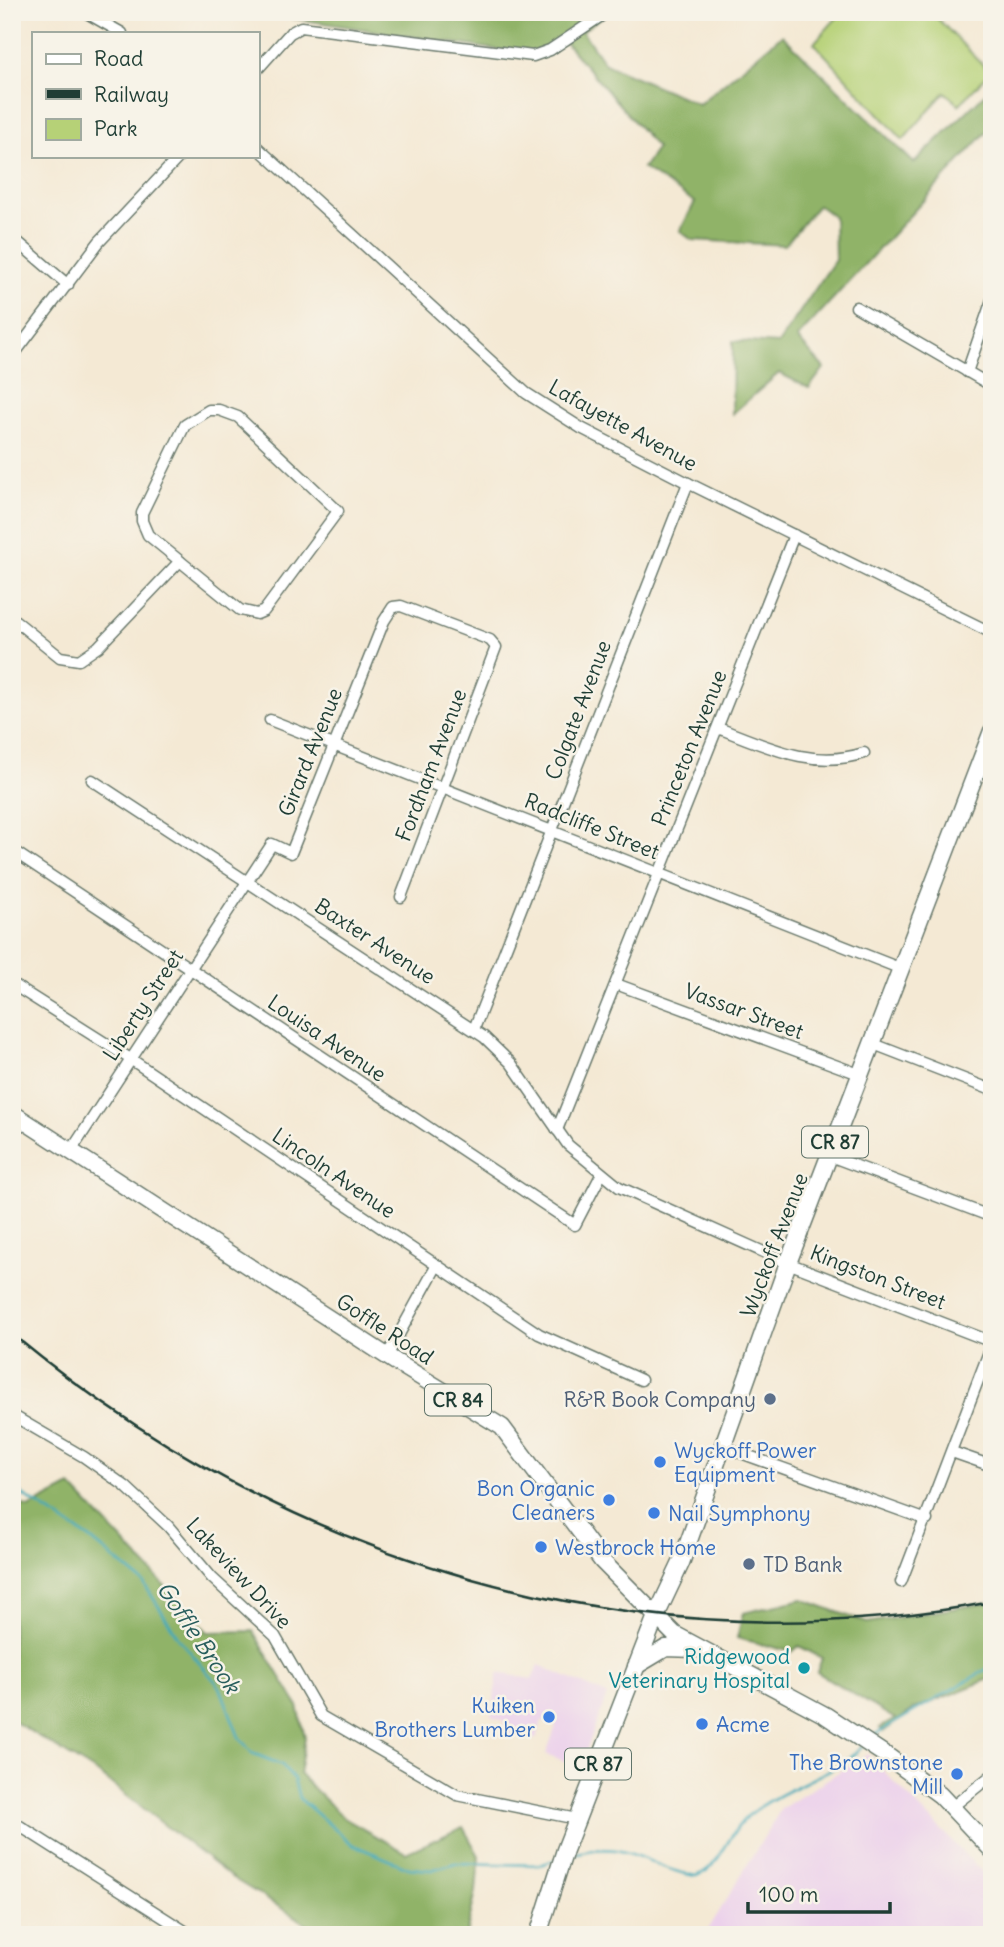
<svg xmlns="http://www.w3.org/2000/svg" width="1004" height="1947" font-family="Delius,sans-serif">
	<rect width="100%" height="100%" fill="#f7f3e8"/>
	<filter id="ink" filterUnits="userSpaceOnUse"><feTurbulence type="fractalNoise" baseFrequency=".0143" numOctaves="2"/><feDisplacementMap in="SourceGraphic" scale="14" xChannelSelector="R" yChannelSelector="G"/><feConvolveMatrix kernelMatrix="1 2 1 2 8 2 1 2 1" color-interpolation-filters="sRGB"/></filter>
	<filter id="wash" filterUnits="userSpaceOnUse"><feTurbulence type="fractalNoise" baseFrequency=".00686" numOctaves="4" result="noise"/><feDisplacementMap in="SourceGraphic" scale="28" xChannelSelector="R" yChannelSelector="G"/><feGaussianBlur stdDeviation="1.57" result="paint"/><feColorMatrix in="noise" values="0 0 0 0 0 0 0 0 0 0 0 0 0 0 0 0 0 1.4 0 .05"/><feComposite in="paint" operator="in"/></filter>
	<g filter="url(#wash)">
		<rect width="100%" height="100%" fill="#f4e9d4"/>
		<!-- built -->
		<g fill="#ecd1eb">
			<path d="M 539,1665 L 607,1695 L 580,1767 L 546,1754 L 556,1726 L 542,1720 L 536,1739 L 503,1735 L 504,1721 L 491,1716 L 498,1673 L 532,1679 Z"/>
			<path d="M 867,1754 L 992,1882 L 992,1935 L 705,1935 L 781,1809 Z"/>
		</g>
		<!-- green -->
		<path fill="#b6d177" stroke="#6a8756" stroke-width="2" d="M 842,12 L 931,12 L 990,72 L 959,105 L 945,92 L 903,140 L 814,43 Z"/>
		<!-- forest -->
		<g fill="#90b368" stroke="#58784e" stroke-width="2">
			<path d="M 252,12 L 609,12 L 582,31 L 605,64 L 699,104 L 782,35 L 914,163 L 992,87 L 992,126 L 797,338 L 824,368 L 809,388 L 779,373 L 732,414 L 733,341 L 778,344 L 835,260 L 834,217 L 818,205 L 785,245 L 692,240 L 680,231 L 695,202 L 643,168 L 657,148 L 565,42 L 525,54 Z"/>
			<path d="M 71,1486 L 208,1632 L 253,1631 L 298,1706 L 305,1738 L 299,1774 L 344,1818 L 406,1853 L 463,1827 L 479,1856 L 476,1891 L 466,1935 L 325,1935 L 231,1877 L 99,1774 L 12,1720 L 12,1501 L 29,1508 Z"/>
			<path d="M 802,1599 L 867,1623 L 992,1602 L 992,1678 L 914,1709 L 884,1731 L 880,1728 L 895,1719 L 817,1672 L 822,1658 L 799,1646 L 792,1652 L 737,1638 L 743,1613 Z"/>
		</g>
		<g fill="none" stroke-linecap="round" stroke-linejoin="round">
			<!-- stream -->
			<g stroke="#3ba9ba" stroke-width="2.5">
				<path d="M 12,1488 L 89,1538 L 143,1582 L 180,1640 L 220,1687 L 239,1737 L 252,1753 L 282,1765 L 294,1779 L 299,1798 L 353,1845 L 409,1868 L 431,1870 L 455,1863 L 540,1865 L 555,1860"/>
				<path d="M 871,1737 L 992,1666"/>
				<path d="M 571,1855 C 630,1836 645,1869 697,1876 C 723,1865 727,1833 749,1815 C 782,1788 834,1775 862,1747"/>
			</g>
		</g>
	</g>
	<g filter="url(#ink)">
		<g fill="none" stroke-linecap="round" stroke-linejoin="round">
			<!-- street casing -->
			<g stroke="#6a796c" stroke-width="13">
				<g id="street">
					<path d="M 85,12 L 122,33"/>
					<path d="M 257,70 L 290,33 L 301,27 L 533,56 L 550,50 L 607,12"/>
					<path d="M 257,147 L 526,393 L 581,428 L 688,483 L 992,633"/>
					<path d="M 12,237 L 68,285"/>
					<path d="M 856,307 L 992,386"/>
					<path d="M 12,357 L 99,242 L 180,156"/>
					<path d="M 967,372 L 992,300"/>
					<path d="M 209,410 L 219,410 L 238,417 L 338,511 L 264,611 L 257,614 L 240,610 L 148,535 L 142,521 L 142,513 L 185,425 Z"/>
					<path d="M 12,618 L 60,657 L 79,660 L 98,647 L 180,561"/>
					<path d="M 270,720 L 899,968"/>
					<path d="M 718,728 C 766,746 812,770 864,753"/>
					<path d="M 92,780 L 484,1037 L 511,1063 L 568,1145 L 619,1187 L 788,1263 L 992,1342"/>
					<path d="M 12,850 L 575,1225 L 601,1175"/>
					<path d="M 12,984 L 132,1060 L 539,1334 L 641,1380"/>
					<path d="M 616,984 L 859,1074"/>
					<path d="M 474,1029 L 688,483"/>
					<path d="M 871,1043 L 992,1090"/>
					<path d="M 557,1130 L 794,535"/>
					<path d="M 71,1151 L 272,844 L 291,853 L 384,621 L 393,607 L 401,606 L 490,640 L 496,647 L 401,897"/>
					<path d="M 830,1156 L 992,1217"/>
					<path d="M 387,1356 L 437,1265"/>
					<path d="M 12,1415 L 84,1457 L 125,1486 L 168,1526 L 212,1578 L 275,1636 L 321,1716 L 457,1795 L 577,1819"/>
					<path d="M 724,1447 L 927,1520"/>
					<path d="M 952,1452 L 992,1466"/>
					<path d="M 901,1582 L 992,1344"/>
					<path d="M 952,1807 L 992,1775"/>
					<path d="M 12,1821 L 191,1935"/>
				</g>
			</g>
			<!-- primary casing -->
			<g stroke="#6a796c" stroke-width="19">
				<g id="primary">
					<path d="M 12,1113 L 396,1362 L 502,1427 L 602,1561 L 674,1634 L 825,1715 L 890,1758 L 940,1795 L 992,1850"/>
					<path d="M 636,1666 L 666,1648 L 695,1649"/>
					<path d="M 538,1935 L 565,1850 L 656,1616 L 681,1563 L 788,1263 L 992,731"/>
				</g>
			</g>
			<!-- street -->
			<use href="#street" stroke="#fff" stroke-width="10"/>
			<!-- primary -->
			<use href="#primary" stroke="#fff" stroke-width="16"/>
			<!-- rail -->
			<path stroke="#1f3d34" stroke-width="2.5" d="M 12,1334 C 291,1564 634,1668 992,1602"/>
		</g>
	</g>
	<!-- markers -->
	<g fill="#5c6f8a" stroke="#f7f3e8" stroke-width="2.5">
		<circle cx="770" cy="1399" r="7"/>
		<circle cx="749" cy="1564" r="7"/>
	</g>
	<g fill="#3f7fe0" stroke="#f7f3e8" stroke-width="2.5">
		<circle cx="660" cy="1462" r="7"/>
		<circle cx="609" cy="1500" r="7"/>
		<circle cx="654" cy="1513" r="7"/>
		<circle cx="541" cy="1547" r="7"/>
		<circle cx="549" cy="1717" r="7"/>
		<circle cx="702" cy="1724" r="7"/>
		<circle cx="957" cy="1774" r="7"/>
	</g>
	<circle fill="#0f9aa8" stroke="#f7f3e8" stroke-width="2.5" cx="804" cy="1668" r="7"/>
	<g text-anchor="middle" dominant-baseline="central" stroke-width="5" stroke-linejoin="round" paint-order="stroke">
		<!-- shield labels -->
		<g fill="#f7f3e8" stroke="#60746a" stroke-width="2">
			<rect x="802" y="1126.5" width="66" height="31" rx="5"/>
			<rect x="425" y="1384.5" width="66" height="31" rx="5"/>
			<rect x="565" y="1748.5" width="66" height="31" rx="5"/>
		</g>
		<g font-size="19" font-weight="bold" fill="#1f3d34">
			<text x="835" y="1142">CR 87</text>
			<text x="458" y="1400">CR 84</text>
			<text x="598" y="1764">CR 87</text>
		</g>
		<!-- street labels -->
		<g font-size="21" fill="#1f3d34" stroke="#f7f3e8">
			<text transform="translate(623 425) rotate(29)">Lafayette Avenue</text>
			<text transform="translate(578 710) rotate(-69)">Colgate Avenue</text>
			<text transform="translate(689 748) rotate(-68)">Princeton Avenue</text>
			<text transform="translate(310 752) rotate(-68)">Girard Avenue</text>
			<text transform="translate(431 765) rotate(-69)">Fordham Avenue</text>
			<text transform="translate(592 826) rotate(22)">Radcliffe Street</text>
			<text transform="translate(375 941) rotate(33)">Baxter Avenue</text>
			<text transform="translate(143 1005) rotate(-57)">Liberty Street</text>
			<text transform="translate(744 1011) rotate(20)">Vassar Street</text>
			<text transform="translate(327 1038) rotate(34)">Louisa Avenue</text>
			<text transform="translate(334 1173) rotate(34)">Lincoln Avenue</text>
			<text transform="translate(774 1245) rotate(-69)">Wyckoff Avenue</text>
			<text transform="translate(878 1277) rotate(21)">Kingston Street</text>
			<text transform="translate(385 1329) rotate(33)">Goffle Road</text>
			<text transform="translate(239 1573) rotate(47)">Lakeview Drive</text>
		</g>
		<!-- service labels -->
		<g font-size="21" fill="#4e5e75" stroke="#f7f3e8" text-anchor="end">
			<text x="756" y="1399">R&amp;R Book Company</text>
			<text x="763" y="1564" text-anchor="start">TD Bank</text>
		</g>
		<!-- shop labels -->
		<g font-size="21" fill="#366cbe" stroke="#f7f3e8" text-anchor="start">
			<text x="674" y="1450">Wyckoff Power<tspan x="674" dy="24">Equipment</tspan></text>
			<text x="595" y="1488" text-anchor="end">Bon Organic<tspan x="595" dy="24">Cleaners</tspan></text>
			<text x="668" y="1513">Nail Symphony</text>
			<text x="555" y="1547">Westbrock Home</text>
			<text x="535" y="1705" text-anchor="end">Kuiken<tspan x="535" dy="24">Brothers Lumber</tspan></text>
			<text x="716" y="1724">Acme</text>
			<text x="943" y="1762" text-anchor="end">The Brownstone<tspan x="943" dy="24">Mill</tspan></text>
		</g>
		<!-- culture labels -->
		<g font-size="21" fill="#0d838f" stroke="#f7f3e8" text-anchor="end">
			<text x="790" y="1656">Ridgewood<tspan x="790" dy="24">Veterinary Hospital</tspan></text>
		</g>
		<!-- water labels -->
		<g font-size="23" font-style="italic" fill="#275d5c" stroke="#f7f3e8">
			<text transform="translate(199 1637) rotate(56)">Goffle Brook</text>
		</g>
	</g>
	<!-- margin -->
	<rect width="1004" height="1947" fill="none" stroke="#f7f3e8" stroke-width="42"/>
	<!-- legend -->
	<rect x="32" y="32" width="228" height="126" fill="#f7f3e8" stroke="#a1aaa0" stroke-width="2"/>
	<rect x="46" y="54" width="35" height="10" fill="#ffffff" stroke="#a1aaa0" stroke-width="2"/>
	<text x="94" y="66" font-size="21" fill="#1f3d34">Road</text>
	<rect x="46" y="89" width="35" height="10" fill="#1f3d34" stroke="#a1aaa0" stroke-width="2"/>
	<text x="94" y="102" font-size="21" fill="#1f3d34">Railway</text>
	<rect x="46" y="119" width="35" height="21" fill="#b6d177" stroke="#a1aaa0" stroke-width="2"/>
	<text x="94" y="136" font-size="21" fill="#1f3d34">Park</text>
	<!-- scale -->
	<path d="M748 1902v10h142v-10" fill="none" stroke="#1f3d34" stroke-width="3.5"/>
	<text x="759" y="1902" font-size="21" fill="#1f3d34" stroke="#f7f3e8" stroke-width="5" paint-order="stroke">100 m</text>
</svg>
